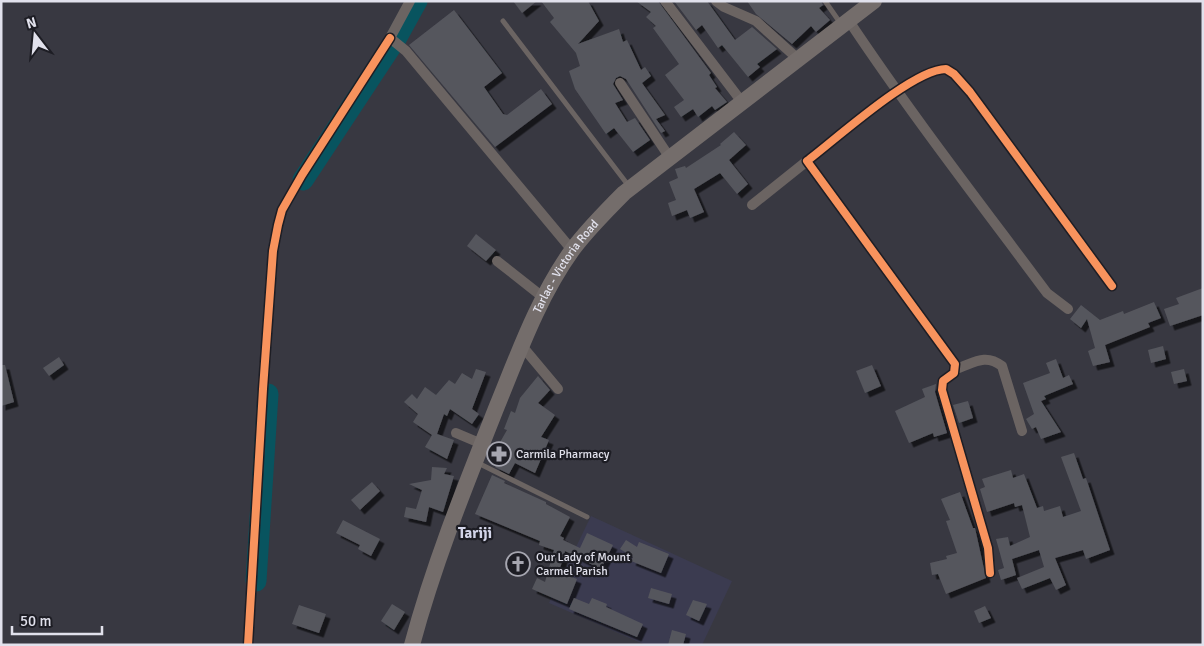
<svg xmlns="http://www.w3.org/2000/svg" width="1204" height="646" font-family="Signika,sans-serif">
	<defs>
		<filter id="shadow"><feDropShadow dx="4.5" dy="4.5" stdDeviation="0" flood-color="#0009"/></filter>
	</defs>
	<rect width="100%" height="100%" fill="#383841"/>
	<!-- built -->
	<path fill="#3b3b50" d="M 591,516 L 732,581 L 702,645 L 646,645 L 549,603 Z"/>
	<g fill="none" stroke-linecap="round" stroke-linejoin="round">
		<!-- river -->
		<g stroke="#08545f" stroke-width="21">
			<path d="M 303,180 L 396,39 L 417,1"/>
			<path d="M 256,581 L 268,394"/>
		</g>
	</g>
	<!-- building -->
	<g fill="#55565d" filter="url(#shadow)">
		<path d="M 513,1 L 537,1 L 522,13 Z"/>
		<path d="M 541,1 L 588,1 L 599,21 L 578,44 L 619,29 L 623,42 L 627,40 L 641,70 L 645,67 L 651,76 L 642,83 L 665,115 L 656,119 L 665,131 L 661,133 L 626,79 L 620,76 L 616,78 L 613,84 L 623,100 L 615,103 L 627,122 L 635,118 L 650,140 L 633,152 L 614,128 L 606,134 L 575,89 L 569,71 L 580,66 L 576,53 L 550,22 L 554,18 Z"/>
		<path d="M 636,1 L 658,1 L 711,73 L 709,75 L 717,87 L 715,88 L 727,102 L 715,110 L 712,106 L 698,117 L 693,109 L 681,117 L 674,107 L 684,100 L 665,75 L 679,64 L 653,28 L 656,26 L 646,17 L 651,12 Z"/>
		<path d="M 674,1 L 707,1 L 735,40 L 752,27 L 777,49 L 757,64 L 760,67 L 748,77 L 722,45 L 718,48 L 702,25 L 696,30 Z"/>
		<path d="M 747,1 L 821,1 L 823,5 L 819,8 L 830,20 L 816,32 L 811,26 L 792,44 L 756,14 Z"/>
		<path d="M 454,10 L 502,73 L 484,87 L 503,114 L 507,115 L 541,89 L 552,104 L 495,147 L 409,45 Z"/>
		<path d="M 734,132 L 746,145 L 729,160 L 748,184 L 737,194 L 720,173 L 694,189 L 704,212 L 690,218 L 687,210 L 672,216 L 668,203 L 676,200 L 669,182 L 678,178 L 675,169 L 685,166 L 686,168 L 721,145 L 720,144 Z"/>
		<path d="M 476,234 L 496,250 L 486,261 L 467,246 Z"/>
		<path d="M 1203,288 L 1203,315 L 1170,326 L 1164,309 L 1179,304 L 1176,298 Z"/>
		<path d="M 1154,302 L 1161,318 L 1148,323 L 1150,327 L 1105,345 L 1110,362 L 1093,366 L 1088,351 L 1095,348 L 1087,319 L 1081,328 L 1070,319 L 1081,305 L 1100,320 L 1123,311 L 1124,314 Z"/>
		<path d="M 1163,346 L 1166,359 L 1151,363 L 1148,350 Z"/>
		<path d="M 59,357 L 64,365 L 49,376 L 43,368 Z"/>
		<path d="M 1056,359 L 1063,378 L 1069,375 L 1073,384 L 1044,396 L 1046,399 L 1041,401 L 1061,432 L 1041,439 L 1036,427 L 1032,429 L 1026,419 L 1034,414 L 1023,383 L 1050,373 L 1046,363 Z"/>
		<path d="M 1,365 L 5,365 L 14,402 L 1,406 Z"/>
		<path d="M 872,365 L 881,386 L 865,393 L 856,371 Z"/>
		<path d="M 476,369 L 486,372 L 472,409 L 479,414 L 472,424 L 450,409 L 447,416 L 444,414 L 437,434 L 454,440 L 447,459 L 425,447 L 432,435 L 413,422 L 418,414 L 404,402 L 412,394 L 417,399 L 425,387 L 436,395 L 449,380 L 455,384 L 462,373 L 472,379 Z"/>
		<path d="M 1184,369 L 1187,381 L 1174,384 L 1171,372 Z"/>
		<path d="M 538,376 L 550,390 L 538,403 L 555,415 L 541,437 L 549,440 L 535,473 L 515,463 L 509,474 L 495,467 L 497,462 L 491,458 L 507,430 L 504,429 L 511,411 L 515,413 L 520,398 Z"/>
		<path d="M 936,384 L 935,392 L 947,433 L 934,437 L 933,433 L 909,443 L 895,411 L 925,397 L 922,389 Z"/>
		<path d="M 968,401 L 973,418 L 959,423 L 953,405 Z"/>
		<path d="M 1074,453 L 1083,479 L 1086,478 L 1110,550 L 1086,559 L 1083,550 L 1055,558 L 1066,585 L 1056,590 L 1050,578 L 1022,589 L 1017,578 L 1044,567 L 1039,550 L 1012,559 L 1016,575 L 1001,580 L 998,570 L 1004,568 L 996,539 L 1008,537 L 1010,546 L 1030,537 L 1022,505 L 1015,507 L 1014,503 L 987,512 L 980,489 L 985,487 L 982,479 L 1011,470 L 1013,478 L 1024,474 L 1037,508 L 1043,506 L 1044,511 L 1060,506 L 1063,517 L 1081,511 L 1061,457 Z"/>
		<path d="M 432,467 L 447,468 L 444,474 L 454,476 L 443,512 L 429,507 L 426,522 L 404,517 L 406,507 L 416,509 L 422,490 L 409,484 L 431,480 Z"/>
		<path d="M 492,475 L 505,481 L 504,483 L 546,502 L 546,504 L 570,517 L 560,536 L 564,538 L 563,540 L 580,548 L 587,533 L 613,545 L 601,569 L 565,551 L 559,572 L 577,579 L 567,604 L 532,589 L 537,578 L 545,582 L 554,550 L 539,545 L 540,541 L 475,514 Z"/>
		<path d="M 372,482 L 380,491 L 360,510 L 351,500 Z"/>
		<path d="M 960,492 L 973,528 L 975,528 L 986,578 L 946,594 L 938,574 L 932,575 L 930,563 L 947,559 L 946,556 L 957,553 L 946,521 L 950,520 L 941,499 Z"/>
		<path d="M 343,520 L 380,539 L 371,556 L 358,549 L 360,545 L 336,533 Z"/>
		<path d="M 626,540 L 637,547 L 639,542 L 669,554 L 661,573 L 631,561 L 633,557 L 620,549 Z"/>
		<path d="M 651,588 L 672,594 L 669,604 L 648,598 Z"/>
		<path d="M 574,598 L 589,604 L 592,598 L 607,604 L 606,607 L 643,624 L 637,637 L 569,609 Z"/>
		<path d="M 693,600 L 707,604 L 699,621 L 686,615 Z"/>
		<path d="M 392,604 L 405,612 L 394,630 L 381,621 Z"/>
		<path d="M 299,605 L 326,614 L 319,633 L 292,624 Z"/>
		<path d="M 985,606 L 991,618 L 979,623 L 974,611 Z"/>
		<path d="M 672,630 L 686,634 L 683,645 L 668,645 Z"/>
	</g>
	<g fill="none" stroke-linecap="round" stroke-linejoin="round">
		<!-- service -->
		<g stroke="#6b6462" stroke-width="5">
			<path d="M 825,1 L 841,24"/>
			<path d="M 503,21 L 628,185"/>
			<path d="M 478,463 L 587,517"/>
		</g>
		<!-- minor -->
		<g stroke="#6b6462" stroke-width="10">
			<path d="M 410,1 L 390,38 L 406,51 L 572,250"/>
			<path d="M 665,1 L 742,102"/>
			<path d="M 716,1 L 724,7 L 756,21 L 798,59"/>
			<path d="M 849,21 C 911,114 980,203 1047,293 L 1068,309"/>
			<path d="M 620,83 L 670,158"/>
			<path d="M 752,205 L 807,161"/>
			<path d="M 497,261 L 544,298"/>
			<path d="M 522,346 L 558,389"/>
			<path d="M 956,369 C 974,363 985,353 1002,366 L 1022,431"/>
			<path d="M 456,433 L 482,444"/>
			<path d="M 990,573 L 988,548 L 942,390 L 943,381 L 954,373 L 955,364 L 807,161 C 835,140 913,69 946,69 L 954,74 L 970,92 L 1112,286"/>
			<path d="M 248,645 L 263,389 L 273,251 L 278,225 L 282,210 L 302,175 L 390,38"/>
		</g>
		<!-- primary -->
		<path stroke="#746d6b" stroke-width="16" id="s1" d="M 412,645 C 434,563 466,484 497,406 C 519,352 539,296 573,249 C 588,229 606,211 624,193 L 874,1"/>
		<!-- cycleway casing -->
		<g stroke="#1d1d24" stroke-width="11">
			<g id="cycleway">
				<path d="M 990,573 L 988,548 L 942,390 L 943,381 L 954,373 L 955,364 L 807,161 C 835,140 913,69 946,69 L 954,74 L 970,92 L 1112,286"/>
				<path d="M 248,645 L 263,389 L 273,251 L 278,225 L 282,210 L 302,175 L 390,38"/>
			</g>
		</g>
		<!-- cycleway -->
		<use href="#cycleway" stroke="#f8935d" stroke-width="8"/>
	</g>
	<!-- icons -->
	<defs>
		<g id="pharmacy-ring" transform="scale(1.25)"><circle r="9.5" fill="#1d1d24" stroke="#a6a6b0" stroke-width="1.5"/><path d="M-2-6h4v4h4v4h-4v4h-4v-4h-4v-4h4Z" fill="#a6a6b0"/></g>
		<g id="church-ring" transform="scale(1.25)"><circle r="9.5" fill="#1d1d24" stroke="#a6a6b0" stroke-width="1.5"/><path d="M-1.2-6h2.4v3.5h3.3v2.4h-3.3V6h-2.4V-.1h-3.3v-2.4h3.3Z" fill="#a6a6b0"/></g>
	</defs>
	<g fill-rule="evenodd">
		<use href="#pharmacy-ring" x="499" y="454"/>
		<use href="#church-ring" x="518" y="564"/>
	</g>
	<g text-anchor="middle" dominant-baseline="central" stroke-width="4.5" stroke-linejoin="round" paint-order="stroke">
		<!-- street labels -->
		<g font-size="12" fill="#e1e1ec" stroke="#1d1d24">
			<text stroke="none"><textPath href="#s1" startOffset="410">Tarlac - Victoria Road</textPath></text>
		</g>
		<!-- poi labels -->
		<g font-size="12" fill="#e1e1ec" stroke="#1d1d24" text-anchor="start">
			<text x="516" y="454">Carmila Pharmacy</text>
			<text x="536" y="557">Our Lady of Mount<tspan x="536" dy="14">Carmel Parish</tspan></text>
		</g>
		<!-- quarter labels -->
		<g font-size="15" font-weight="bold" fill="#d3d5e9" stroke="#1d1d24">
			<text x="475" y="533">Tariji</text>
		</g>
	</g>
	<!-- border -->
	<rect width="1204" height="646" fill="none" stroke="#e1e1ec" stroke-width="5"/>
	<!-- north arrow -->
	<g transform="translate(35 35) rotate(344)" stroke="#1d1d24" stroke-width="4" paint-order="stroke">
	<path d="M0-4L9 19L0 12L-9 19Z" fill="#e1e1ec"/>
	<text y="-8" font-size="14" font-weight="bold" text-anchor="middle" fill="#e1e1ec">N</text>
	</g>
	<!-- scale -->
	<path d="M12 626v8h90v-8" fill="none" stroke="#e1e1ec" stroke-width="2.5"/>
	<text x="20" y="626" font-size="15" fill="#e1e1ec" stroke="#1d1d24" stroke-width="4" paint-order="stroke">50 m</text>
</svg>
